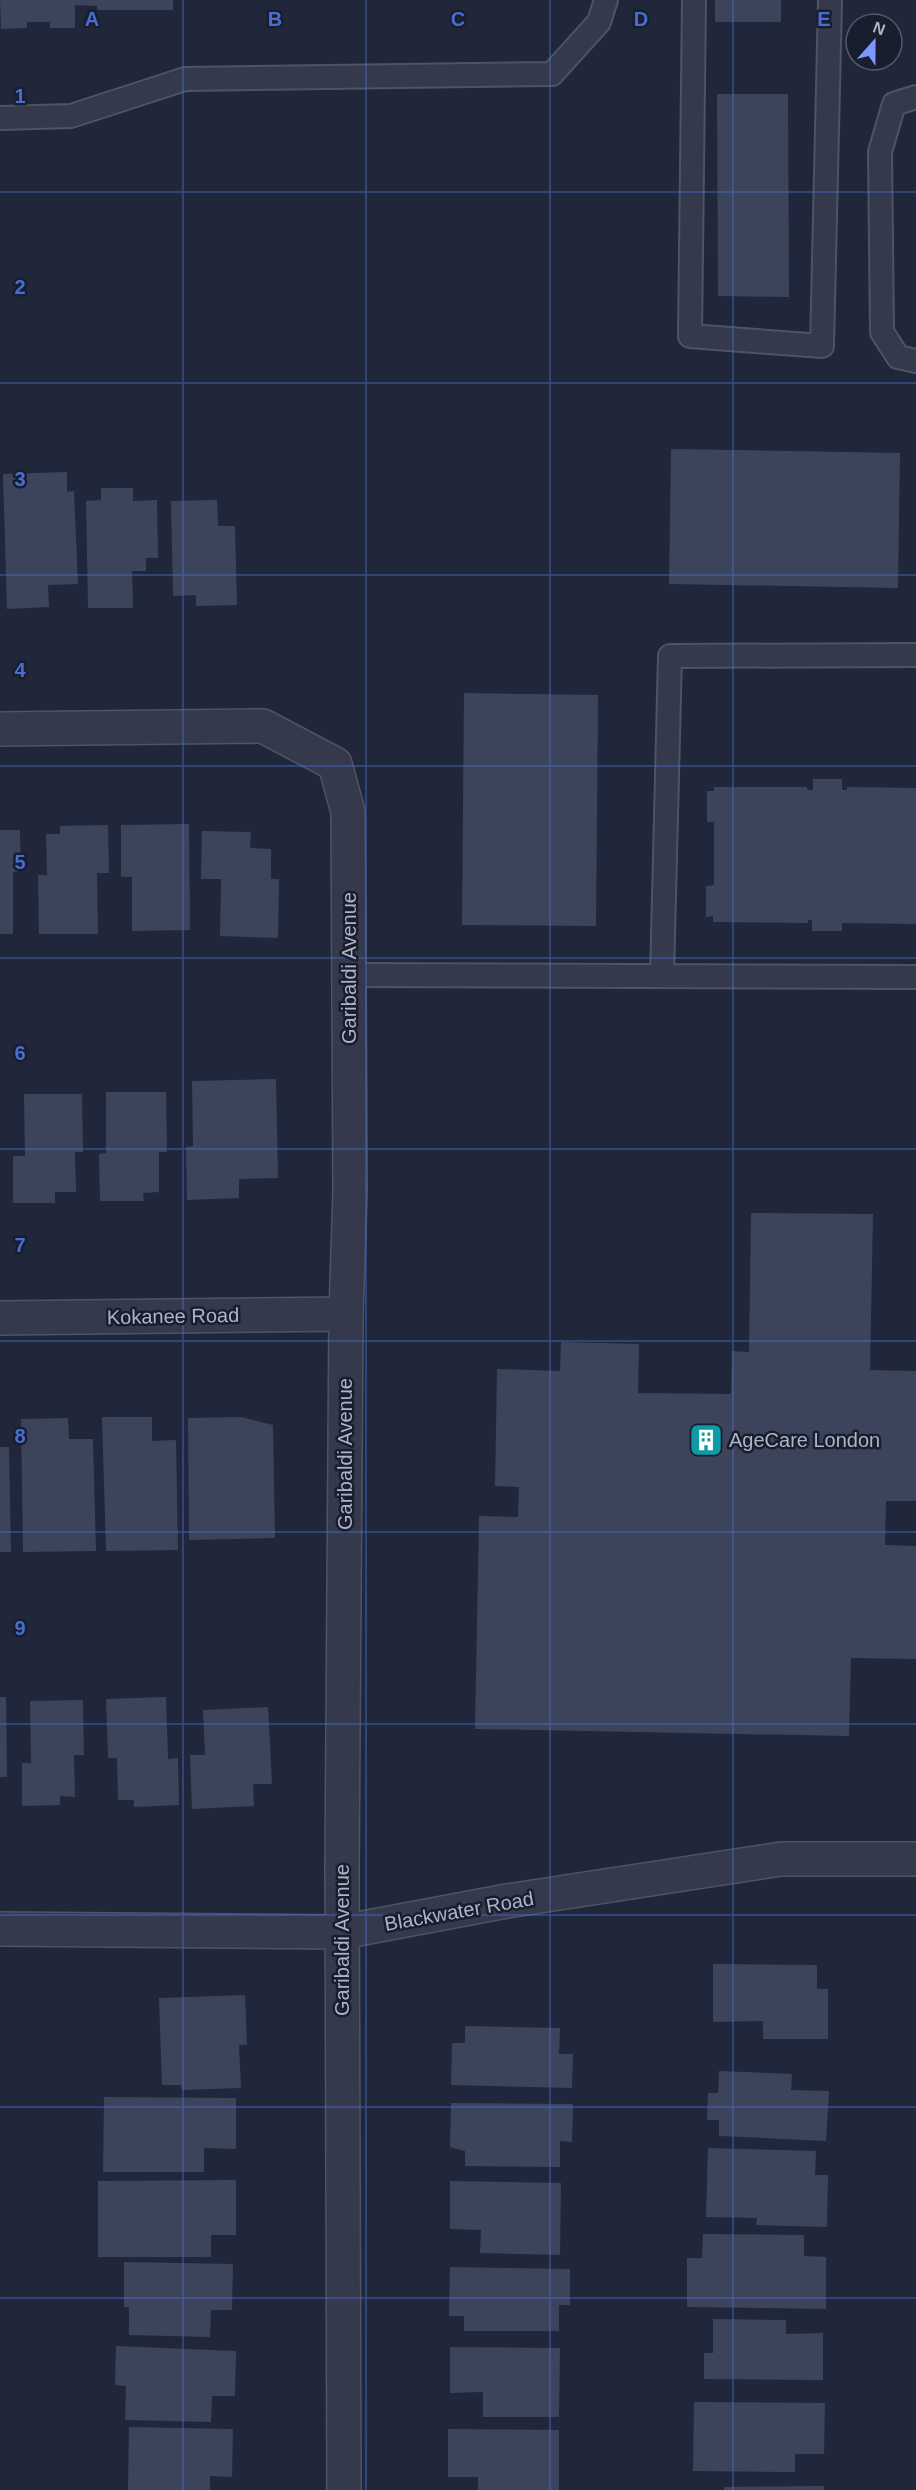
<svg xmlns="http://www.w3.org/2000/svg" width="916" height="2490" font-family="Helvetica,sans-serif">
	<rect width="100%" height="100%" fill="#20273b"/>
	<!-- building -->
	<g fill="#3c445b">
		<path d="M 0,0 L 173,0 L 173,10 L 97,10 L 97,6 L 75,5 L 75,28 L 50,28 L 50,22 L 27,22 L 27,28 L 1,29 Z"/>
		<rect x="715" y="0" width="66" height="22"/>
		<path d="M 717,94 L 788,94 L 789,297 L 718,296 Z"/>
		<path d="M 671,449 L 900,453 L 898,588 L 669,584 Z"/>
		<path d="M 67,472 L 67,492 L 74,491 L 78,584 L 48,585 L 49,607 L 7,609 L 3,474 Z"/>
		<path d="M 101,488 L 133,488 L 133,501 L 157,500 L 158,558 L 146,558 L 146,571 L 132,571 L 133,608 L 88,608 L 86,501 L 101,500 Z"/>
		<path d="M 217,500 L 218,526 L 235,526 L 237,605 L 196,606 L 196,595 L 173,596 L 171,501 Z"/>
		<path d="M 464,693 L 598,695 L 596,926 L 462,925 Z"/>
		<path d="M 813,779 L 842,779 L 842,790 L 847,790 L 847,787 L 916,788 L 916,924 L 842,923 L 842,931 L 812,931 L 812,920 L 808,920 L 808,923 L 713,922 L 713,916 L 706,917 L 706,886 L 714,885 L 714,822 L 707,822 L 707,791 L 714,791 L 714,787 L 807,787 L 807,790 L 813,790 Z"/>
		<path d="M 189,824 L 190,930 L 132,931 L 132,877 L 121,877 L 121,825 Z"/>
		<path d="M 108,825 L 109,873 L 97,873 L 98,934 L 39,934 L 38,875 L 47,875 L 46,834 L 60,834 L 60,826 Z"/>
		<path d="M 0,830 L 20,830 L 21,871 L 13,872 L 13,934 L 0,934 Z"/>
		<path d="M 202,831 L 251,832 L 250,848 L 271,849 L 271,879 L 279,879 L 278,938 L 220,936 L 221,879 L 201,879 Z"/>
		<path d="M 276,1079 L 278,1178 L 239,1179 L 239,1198 L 187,1200 L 186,1147 L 193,1146 L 192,1081 Z"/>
		<path d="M 106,1092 L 166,1092 L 167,1152 L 159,1152 L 159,1192 L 143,1193 L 144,1201 L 100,1201 L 99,1154 L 106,1153 Z"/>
		<path d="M 24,1094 L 82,1094 L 83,1152 L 75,1152 L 76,1192 L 55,1192 L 55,1203 L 13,1203 L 13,1156 L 25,1156 Z"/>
		<path d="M 751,1213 L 873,1214 L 870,1370 L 916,1371 L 916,1501 L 886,1501 L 885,1545 L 916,1546 L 916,1659 L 851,1658 L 849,1736 L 475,1729 L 479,1516 L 518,1517 L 519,1487 L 495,1486 L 497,1369 L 560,1371 L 561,1342 L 639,1344 L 638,1393 L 731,1394 L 732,1351 L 749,1352 Z"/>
		<path d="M 102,1417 L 152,1417 L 152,1441 L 176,1440 L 178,1550 L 106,1551 Z"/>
		<path d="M 241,1417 L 273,1425 L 275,1538 L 189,1540 L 188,1418 Z"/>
		<path d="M 68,1418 L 69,1439 L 93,1439 L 96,1551 L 23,1552 L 21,1419 Z"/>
		<path d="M 0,1447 L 9,1447 L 11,1552 L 0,1552 Z"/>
		<path d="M 0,1697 L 6,1697 L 7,1777 L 0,1777 Z"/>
		<path d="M 166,1697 L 168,1759 L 178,1758 L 179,1805 L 134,1807 L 134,1800 L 118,1800 L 117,1758 L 108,1758 L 106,1699 Z"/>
		<path d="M 83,1700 L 84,1755 L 74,1755 L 75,1797 L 60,1796 L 60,1805 L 22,1806 L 22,1763 L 31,1763 L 30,1701 Z"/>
		<path d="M 268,1707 L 272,1784 L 253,1784 L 254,1806 L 192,1809 L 190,1755 L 205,1755 L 203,1710 Z"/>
		<path d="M 713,1964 L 817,1965 L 817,1989 L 828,1989 L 828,2039 L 763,2039 L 763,2021 L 713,2022 Z"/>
		<path d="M 245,1995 L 247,2045 L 239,2045 L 241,2088 L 182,2090 L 181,2085 L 162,2085 L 159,1998 Z"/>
		<path d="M 465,2026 L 560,2028 L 559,2054 L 573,2054 L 572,2088 L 451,2085 L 452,2043 L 465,2043 Z"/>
		<path d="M 719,2071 L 792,2074 L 791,2090 L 829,2091 L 826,2141 L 719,2136 L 719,2120 L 707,2120 L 708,2093 L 718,2093 Z"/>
		<path d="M 104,2097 L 236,2098 L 236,2149 L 204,2148 L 204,2172 L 103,2172 Z"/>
		<path d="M 451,2103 L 573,2104 L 572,2142 L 560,2141 L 560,2167 L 465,2166 L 465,2151 L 450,2147 Z"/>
		<path d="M 708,2148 L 816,2151 L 815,2175 L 828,2175 L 827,2227 L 756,2225 L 757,2218 L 706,2217 Z"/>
		<path d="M 236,2180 L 236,2235 L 211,2235 L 211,2257 L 98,2257 L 98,2181 Z"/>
		<path d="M 450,2181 L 561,2183 L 560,2255 L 480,2253 L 481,2230 L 450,2229 Z"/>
		<path d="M 703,2234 L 804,2235 L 804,2256 L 826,2257 L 826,2309 L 687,2307 L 687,2258 L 702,2258 Z"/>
		<path d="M 124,2262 L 233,2264 L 232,2310 L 211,2310 L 210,2337 L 129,2335 L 129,2307 L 124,2307 Z"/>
		<path d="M 450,2267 L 570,2269 L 570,2305 L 559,2305 L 559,2331 L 464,2331 L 464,2316 L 449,2316 Z"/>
		<path d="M 713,2319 L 786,2320 L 786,2334 L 823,2333 L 823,2380 L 704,2379 L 704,2353 L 713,2353 Z"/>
		<path d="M 116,2346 L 236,2351 L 235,2396 L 212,2396 L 211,2422 L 125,2420 L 126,2386 L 115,2385 Z"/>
		<path d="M 450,2347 L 560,2348 L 559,2417 L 483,2417 L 483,2392 L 450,2393 Z"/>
		<path d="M 694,2402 L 825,2403 L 824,2454 L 795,2454 L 795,2472 L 693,2471 Z"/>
		<path d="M 129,2427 L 233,2429 L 232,2477 L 210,2476 L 210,2490 L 128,2490 Z"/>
		<path d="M 448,2429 L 559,2430 L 559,2490 L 478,2490 L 478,2477 L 448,2477 Z"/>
		<path d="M 824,2486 L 824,2490 L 724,2490 L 724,2487 Z"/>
	</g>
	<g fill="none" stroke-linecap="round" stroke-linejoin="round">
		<!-- service casing -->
		<g stroke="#4e5465" stroke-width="26">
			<g id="service">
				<path d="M 694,0 L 690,336 L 822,346 L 830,0"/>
				<path d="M 916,97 L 894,104 L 880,152 L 882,332 L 898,357 L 916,361"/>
				<path d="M 0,118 L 71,116 L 185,79 L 552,74 L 599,22 L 606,0"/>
				<path d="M 349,975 L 916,977"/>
				<path d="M 662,976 L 670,656 L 916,655"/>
			</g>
		</g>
		<!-- minor casing -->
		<g stroke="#4e5465" stroke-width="36">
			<g id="minor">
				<path d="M 0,729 L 263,726 L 335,764 L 348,812 L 350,1191 L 346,1314 L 342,1868 L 344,2490"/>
				<path d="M 0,1318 L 346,1314"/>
			</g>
		</g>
		<!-- tertiary casing -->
		<g stroke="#4e5465" stroke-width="36">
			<path id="tertiary" d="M 0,1929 L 342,1932 L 507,1901 L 781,1859 L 916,1859"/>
		</g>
		<!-- service -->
		<use href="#service" stroke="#34394b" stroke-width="22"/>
		<!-- minor -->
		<use href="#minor" stroke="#34394b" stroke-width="33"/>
		<!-- tertiary -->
		<use href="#tertiary" stroke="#34394b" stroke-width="33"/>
	</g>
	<!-- grid -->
	<path fill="none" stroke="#486dd3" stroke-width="1.5" stroke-opacity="0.55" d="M 183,0 L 183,2490M 366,0 L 366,2490M 550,0 L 550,2490M 733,0 L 733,2490M 0,192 L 916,192M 0,383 L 916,383M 0,575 L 916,575M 0,766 L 916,766M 0,958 L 916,958M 0,1149 L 916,1149M 0,1341 L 916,1341M 0,1532 L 916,1532M 0,1724 L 916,1724M 0,1915 L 916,1915M 0,2107 L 916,2107M 0,2298 L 916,2298"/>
	<!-- icons -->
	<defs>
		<g id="building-square" transform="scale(1.725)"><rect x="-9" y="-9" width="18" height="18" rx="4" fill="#0f9aa8" stroke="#191e2f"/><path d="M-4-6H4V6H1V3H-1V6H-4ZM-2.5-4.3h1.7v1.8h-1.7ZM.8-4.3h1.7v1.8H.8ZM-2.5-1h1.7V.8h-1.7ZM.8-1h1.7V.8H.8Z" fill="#fff"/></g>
	</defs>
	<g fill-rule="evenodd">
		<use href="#building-square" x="706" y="1440"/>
	</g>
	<g text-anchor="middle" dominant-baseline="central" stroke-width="5" stroke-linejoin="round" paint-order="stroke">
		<!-- street labels -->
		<g font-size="20" fill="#aeb4c7" stroke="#191e2f">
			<text transform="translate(349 968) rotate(-90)">Garibaldi Avenue</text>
			<text transform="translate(173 1316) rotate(-1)">Kokanee Road</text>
			<text transform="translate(345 1454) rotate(-90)">Garibaldi Avenue</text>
			<text transform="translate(459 1911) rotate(-10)">Blackwater Road</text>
			<text transform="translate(342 1940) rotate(-90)">Garibaldi Avenue</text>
		</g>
		<!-- poi labels -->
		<g font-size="20" fill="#aeb4c7" stroke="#191e2f" text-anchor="start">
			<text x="729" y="1440">AgeCare London</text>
		</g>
	</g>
	<g font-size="20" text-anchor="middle" font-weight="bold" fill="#486dd3" stroke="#191e2f" stroke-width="5" stroke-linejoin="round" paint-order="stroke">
		<text x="92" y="26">A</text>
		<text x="275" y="26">B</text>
		<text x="458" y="26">C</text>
		<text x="641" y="26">D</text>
		<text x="824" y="26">E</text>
		<text x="20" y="103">1</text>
		<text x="20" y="294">2</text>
		<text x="20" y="486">3</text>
		<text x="20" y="677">4</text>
		<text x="20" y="869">5</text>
		<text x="20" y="1060">6</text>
		<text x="20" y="1252">7</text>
		<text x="20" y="1443">8</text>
		<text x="20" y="1635">9</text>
	</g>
	<!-- north arrow -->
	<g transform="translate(874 42) rotate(21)"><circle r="28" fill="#191e2f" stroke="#555a6c" stroke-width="1.5"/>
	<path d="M0-4.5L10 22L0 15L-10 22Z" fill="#7c98fe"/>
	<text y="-9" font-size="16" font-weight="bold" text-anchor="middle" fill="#aeb4c7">N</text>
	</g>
</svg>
